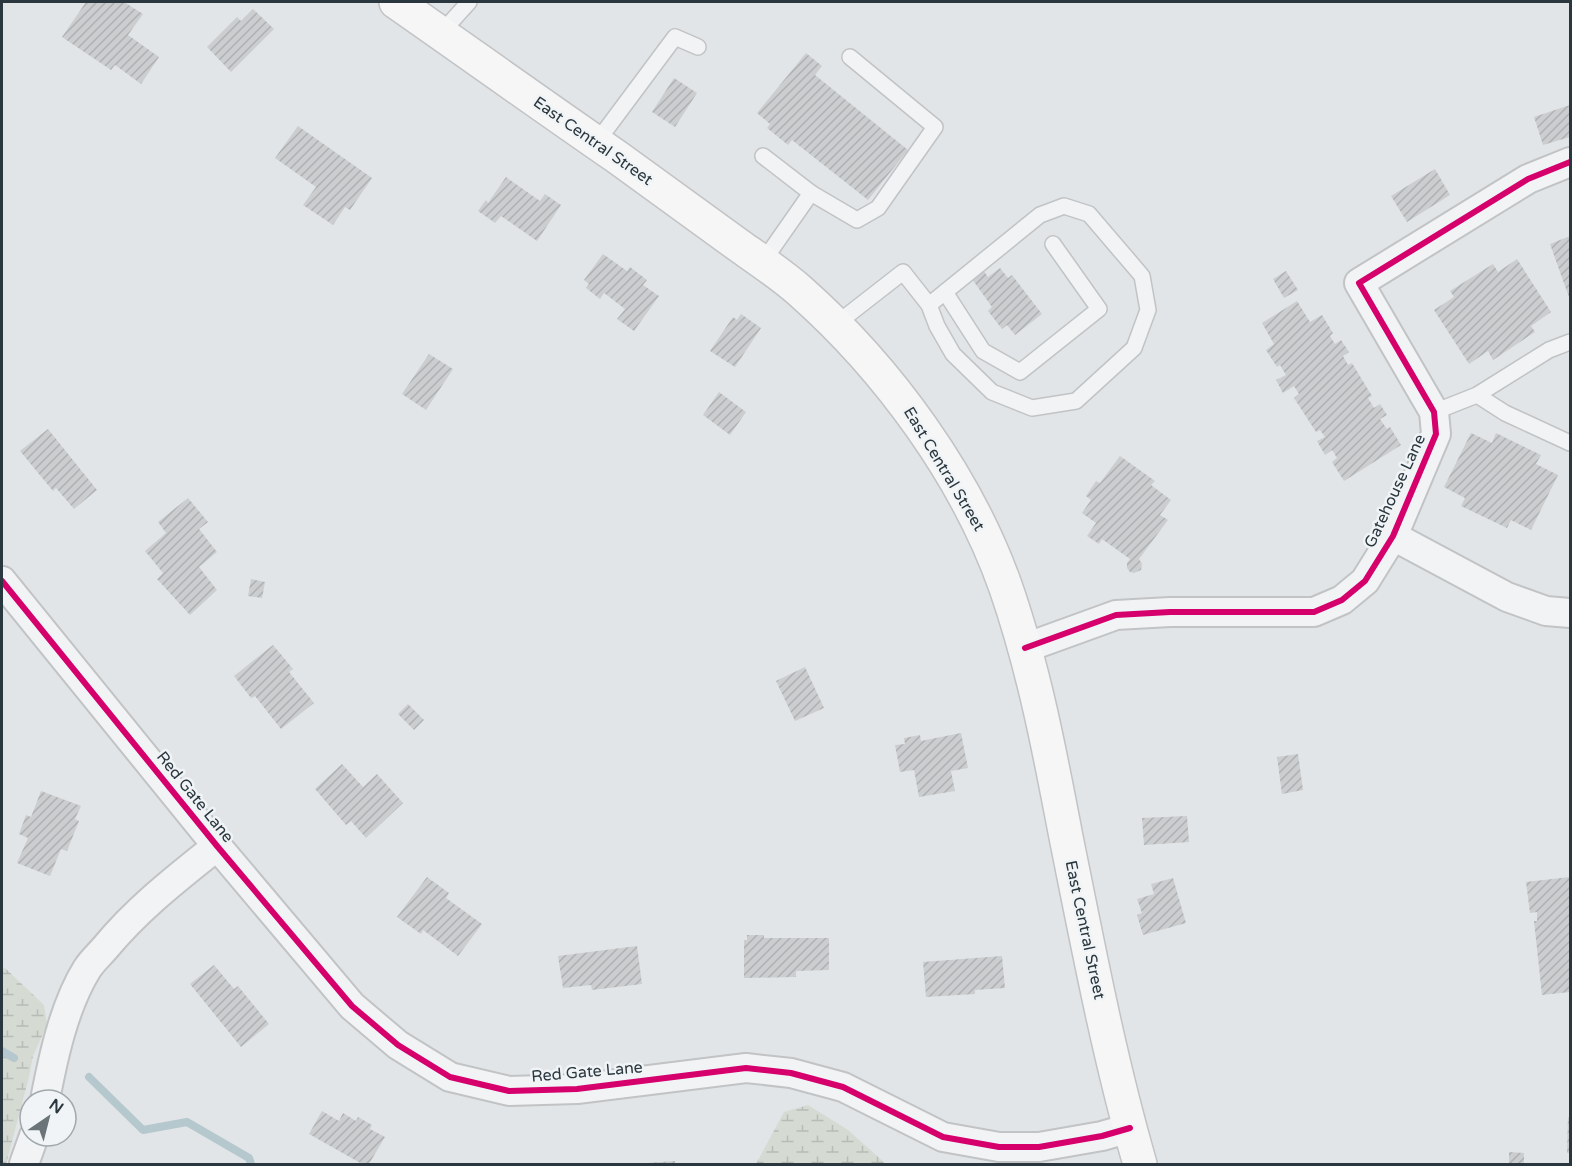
<svg xmlns="http://www.w3.org/2000/svg" width="1572" height="1166" font-family="'Varela Round',sans-serif">
	<defs>
		<pattern id="wetland-marsh" width="20" height="14" patternUnits="userSpaceOnUse" patternTransform="scale(1.5)"><rect width="20" height="14" fill="#d5dad3"/><path d="M1 5h8M5 5V1M11 12h8M15 12V8" fill="none" stroke="#b7bcb6"/></pattern>
		<pattern id="building-hatch" width="6" height="6" patternUnits="userSpaceOnUse" patternTransform="scale(1.5)"><rect width="6" height="6" fill="#cbcdcf"/><path d="M-1 1l2-2M0 6l6-6M5 7l2-2" fill="none" stroke="#aeb1b3"/></pattern>
	</defs>
	<rect width="100%" height="100%" fill="#e2e5e7"/>
	<!-- wetland -->
	<g fill="url(#wetland-marsh)">
		<path d="M 2,967 L 6,969 L 44,1005 L 47,1025 L 33,1056 L 29,1077 L 6,1164 L 2,1164 Z"/>
		<path d="M 808,1105 L 848,1130 L 886,1164 L 756,1164 L 784,1112 Z"/>
	</g>
	<g fill="none" stroke-linecap="round" stroke-linejoin="round">
		<!-- stream -->
		<g stroke="#b4c8ce" stroke-width="8">
			<path d="M 2,1051 L 14,1058"/>
			<path d="M 89,1077 L 143,1130 L 187,1122 L 249,1158 L 251,1164"/>
		</g>
	</g>
	<!-- building -->
	<g fill="url(#building-hatch)">
		<path d="M 86,2 L 93,3 L 95,2 L 124,2 L 143,14 L 128,35 L 159,57 L 141,84 L 115,65 L 111,70 L 62,37 Z"/>
		<path d="M 253,9 L 274,29 L 231,72 L 207,47 L 237,17 L 241,21 Z"/>
		<path d="M 806,53 L 822,66 L 815,75 L 908,150 L 868,200 L 792,140 L 788,145 L 767,128 L 770,124 L 757,113 Z"/>
		<path d="M 674,78 L 697,93 L 675,127 L 652,112 Z"/>
		<path d="M 1570,105 L 1570,137 L 1543,145 L 1534,117 Z"/>
		<path d="M 298,126 L 372,178 L 350,210 L 345,207 L 333,225 L 303,205 L 316,187 L 275,158 Z"/>
		<path d="M 1435,169 L 1450,195 L 1407,222 L 1391,196 Z"/>
		<path d="M 506,177 L 540,201 L 545,194 L 561,205 L 537,241 L 501,216 L 495,223 L 478,211 L 486,200 L 488,203 Z"/>
		<path d="M 1570,236 L 1570,300 L 1550,244 Z"/>
		<path d="M 603,254 L 627,271 L 630,267 L 647,280 L 643,285 L 659,296 L 634,331 L 617,319 L 625,309 L 604,293 L 600,299 L 586,288 L 589,284 L 584,280 Z"/>
		<path d="M 1517,259 L 1551,312 L 1531,326 L 1535,332 L 1493,360 L 1488,351 L 1469,364 L 1434,310 L 1454,297 L 1450,291 L 1493,264 L 1498,272 Z"/>
		<path d="M 1000,268 L 1008,278 L 1012,275 L 1042,314 L 1015,335 L 1007,325 L 1002,329 L 988,311 L 992,307 L 972,279 L 983,270 L 988,277 Z"/>
		<path d="M 1286,271 L 1298,290 L 1284,298 L 1273,279 Z"/>
		<path d="M 1297,301 L 1310,322 L 1322,315 L 1333,333 L 1330,336 L 1335,344 L 1341,340 L 1349,352 L 1343,356 L 1348,365 L 1352,363 L 1372,396 L 1368,398 L 1374,408 L 1380,404 L 1387,415 L 1380,419 L 1387,429 L 1390,427 L 1401,445 L 1344,481 L 1332,462 L 1337,458 L 1332,450 L 1325,455 L 1317,441 L 1325,437 L 1320,430 L 1316,432 L 1294,398 L 1299,394 L 1294,386 L 1283,393 L 1276,380 L 1286,375 L 1280,365 L 1277,367 L 1266,350 L 1274,344 L 1262,323 Z"/>
		<path d="M 741,314 L 761,328 L 735,367 L 710,351 L 733,317 L 737,320 Z"/>
		<path d="M 429,354 L 453,369 L 426,410 L 402,394 Z"/>
		<path d="M 719,392 L 746,412 L 730,435 L 703,415 Z"/>
		<path d="M 48,429 L 97,490 L 74,509 L 56,488 L 53,491 L 20,451 Z"/>
		<path d="M 1471,433 L 1492,443 L 1496,433 L 1541,455 L 1536,464 L 1558,475 L 1531,530 L 1511,520 L 1507,528 L 1461,506 L 1465,498 L 1444,487 Z"/>
		<path d="M 1120,456 L 1155,481 L 1151,485 L 1171,500 L 1160,515 L 1168,520 L 1139,559 L 1142,564 L 1141,570 L 1134,573 L 1130,572 L 1127,568 L 1127,563 L 1130,559 L 1102,539 L 1099,544 L 1087,536 L 1096,523 L 1082,513 L 1091,500 L 1086,496 L 1096,481 L 1100,483 Z"/>
		<path d="M 188,498 L 208,522 L 199,529 L 217,552 L 199,567 L 217,590 L 190,615 L 157,579 L 163,573 L 145,551 L 166,533 L 158,522 Z"/>
		<path d="M 251,579 L 265,582 L 262,598 L 248,596 Z"/>
		<path d="M 273,645 L 293,669 L 289,672 L 314,703 L 281,729 L 255,696 L 251,698 L 234,676 Z"/>
		<path d="M 805,667 L 824,708 L 795,721 L 776,681 Z"/>
		<path d="M 408,704 L 424,720 L 414,730 L 398,714 Z"/>
		<path d="M 961,733 L 968,768 L 951,771 L 955,791 L 919,797 L 914,770 L 900,772 L 895,745 L 905,744 L 904,738 L 920,735 L 921,741 Z"/>
		<path d="M 1298,754 L 1303,790 L 1282,794 L 1277,757 Z"/>
		<path d="M 342,764 L 363,787 L 377,774 L 403,803 L 366,838 L 351,821 L 346,825 L 315,789 Z"/>
		<path d="M 41,791 L 81,806 L 75,819 L 79,821 L 67,851 L 61,849 L 50,876 L 17,863 L 28,838 L 19,834 L 26,815 L 31,817 Z"/>
		<path d="M 1187,816 L 1189,842 L 1144,845 L 1142,818 Z"/>
		<path d="M 427,877 L 449,893 L 446,898 L 482,924 L 458,956 L 423,930 L 421,934 L 397,917 Z"/>
		<path d="M 1570,877 L 1570,992 L 1542,995 L 1534,921 L 1537,921 L 1537,912 L 1530,913 L 1526,882 Z"/>
		<path d="M 1173,878 L 1186,923 L 1143,935 L 1137,915 L 1142,913 L 1137,899 L 1154,894 L 1151,884 Z"/>
		<path d="M 747,935 L 764,935 L 764,938 L 829,938 L 829,970 L 796,971 L 796,977 L 744,978 L 744,940 L 747,940 Z"/>
		<path d="M 637,946 L 642,984 L 592,990 L 591,985 L 563,988 L 558,956 Z"/>
		<path d="M 1002,956 L 1005,988 L 975,990 L 975,994 L 926,997 L 923,962 Z"/>
		<path d="M 214,965 L 234,989 L 238,986 L 269,1024 L 241,1047 L 190,984 Z"/>
		<path d="M 322,1111 L 339,1121 L 343,1113 L 356,1121 L 358,1117 L 372,1125 L 370,1129 L 385,1137 L 369,1164 L 362,1164 L 309,1134 Z"/>
		<path d="M 1568,1117 L 1570,1117 L 1570,1153 L 1567,1153 Z"/>
		<path d="M 1509,1152 L 1524,1153 L 1524,1164 L 1509,1164 Z"/>
		<path d="M 675,1161 L 675,1164 L 646,1164 L 646,1163 Z"/>
	</g>
	<g fill="none" stroke-linecap="round" stroke-linejoin="round">
		<!-- service casing -->
		<g stroke="#c1c3c5" stroke-width="18">
			<g id="service">
				<path d="M 441,33 L 469,2"/>
				<path d="M 596,143 L 675,37 L 698,47"/>
				<path d="M 811,193 L 857,220 L 878,208 L 935,127 L 850,57"/>
				<path d="M 762,263 L 811,193 L 763,156"/>
				<path d="M 945,292 L 983,351 L 1020,372 L 1099,309 L 1053,244"/>
				<path d="M 835,325 L 903,272 L 929,305 L 937,326 L 953,354 L 992,392 L 1032,408 L 1076,401 L 1134,348 L 1148,310 L 1142,276 L 1089,214 L 1064,206 L 1040,215 L 929,305"/>
				<path d="M 1477,395 L 1505,413 L 1570,443"/>
				<path d="M 1434,412 L 1477,395 L 1549,350 L 1570,342"/>
			</g>
		</g>
		<!-- minor casing -->
		<g stroke="#c1c3c5" stroke-width="32">
			<g id="minor">
				<path d="M 1393,536 L 1507,597 L 1546,611 L 1570,613"/>
				<path d="M 2,581 L 217,846 L 352,1006 L 398,1045 L 450,1077 L 509,1091 L 577,1089 L 746,1068 L 791,1073 L 843,1087 L 943,1137 L 999,1147 L 1039,1147 L 1102,1136 L 1130,1128"/>
				<path d="M 1025,648 L 1116,615 L 1170,612 L 1314,612 L 1342,600 L 1365,581 L 1393,536 L 1436,434 L 1434,412 L 1359,283 L 1528,179 L 1570,162"/>
				<path d="M 45,1100 C 53,1058 64,1006 87,969 C 92,961 99,955 105,948 C 138,908 177,878 217,846"/>
				<path d="M 24,1164 L 34,1136"/>
			</g>
		</g>
		<!-- secondary casing -->
		<g stroke="#c1c3c5" stroke-width="36">
			<path id="secondary" d="M 396,2 C 469,53 543,106 617,157 C 659,187 700,217 741,247 C 761,261 782,275 800,291 C 888,369 967,477 1006,588 C 1034,669 1050,753 1066,837 C 1088,946 1109,1057 1140,1164"/>
		</g>
		<!-- service -->
		<use href="#service" stroke="#f1f3f4" stroke-width="15"/>
		<!-- minor -->
		<use href="#minor" stroke="#f1f3f4" stroke-width="28"/>
		<!-- secondary -->
		<use href="#secondary" stroke="#f6f6f6" stroke-width="33"/>
		<!-- cycleway casing -->
		<g stroke="#f0f4f6" stroke-width="10">
			<g id="cycleway">
				<path d="M 2,581 L 217,846 L 352,1006 L 398,1045 L 450,1077 L 509,1091 L 577,1089 L 746,1068 L 791,1073 L 843,1087 L 943,1137 L 999,1147 L 1039,1147 L 1102,1136 L 1130,1128"/>
				<path d="M 1025,648 L 1116,615 L 1170,612 L 1314,612 L 1342,600 L 1365,581 L 1393,536 L 1436,434 L 1434,412 L 1359,283 L 1528,179 L 1570,162"/>
			</g>
		</g>
		<!-- cycleway -->
		<use href="#cycleway" stroke="#d6006c" stroke-width="6"/>
	</g>
	<g text-anchor="middle" dominant-baseline="central" stroke-width="5" stroke-linejoin="round" paint-order="stroke">
		<!-- street labels -->
		<g font-size="16" fill="#2b373e" stroke="#f0f4f6">
			<text transform="translate(593 141) rotate(35)">East Central Street</text>
			<text transform="translate(944 469) rotate(59)">East Central Street</text>
			<text transform="translate(1395 491) rotate(-65)">Gatehouse Lane</text>
			<text transform="translate(195 797) rotate(51)">Red Gate Lane</text>
			<text transform="translate(1085 930) rotate(78)">East Central Street</text>
			<text transform="translate(587 1072) rotate(-5)">Red Gate Lane</text>
		</g>
	</g>
	<!-- border -->
	<rect width="1572" height="1166" fill="none" stroke="#2b373e" stroke-width="6"/>
	<!-- north arrow -->
	<g transform="translate(48 1118) rotate(35)"><circle r="28" fill="#f0f4f6" stroke="#a1a8ac" stroke-width="1.5"/>
	<path d="M0-4.5L10 22L0 15L-10 22Z" fill="#6b7479"/>
	<text y="-9" font-size="16" font-weight="bold" text-anchor="middle" fill="#2b373e">N</text>
	</g>
</svg>
